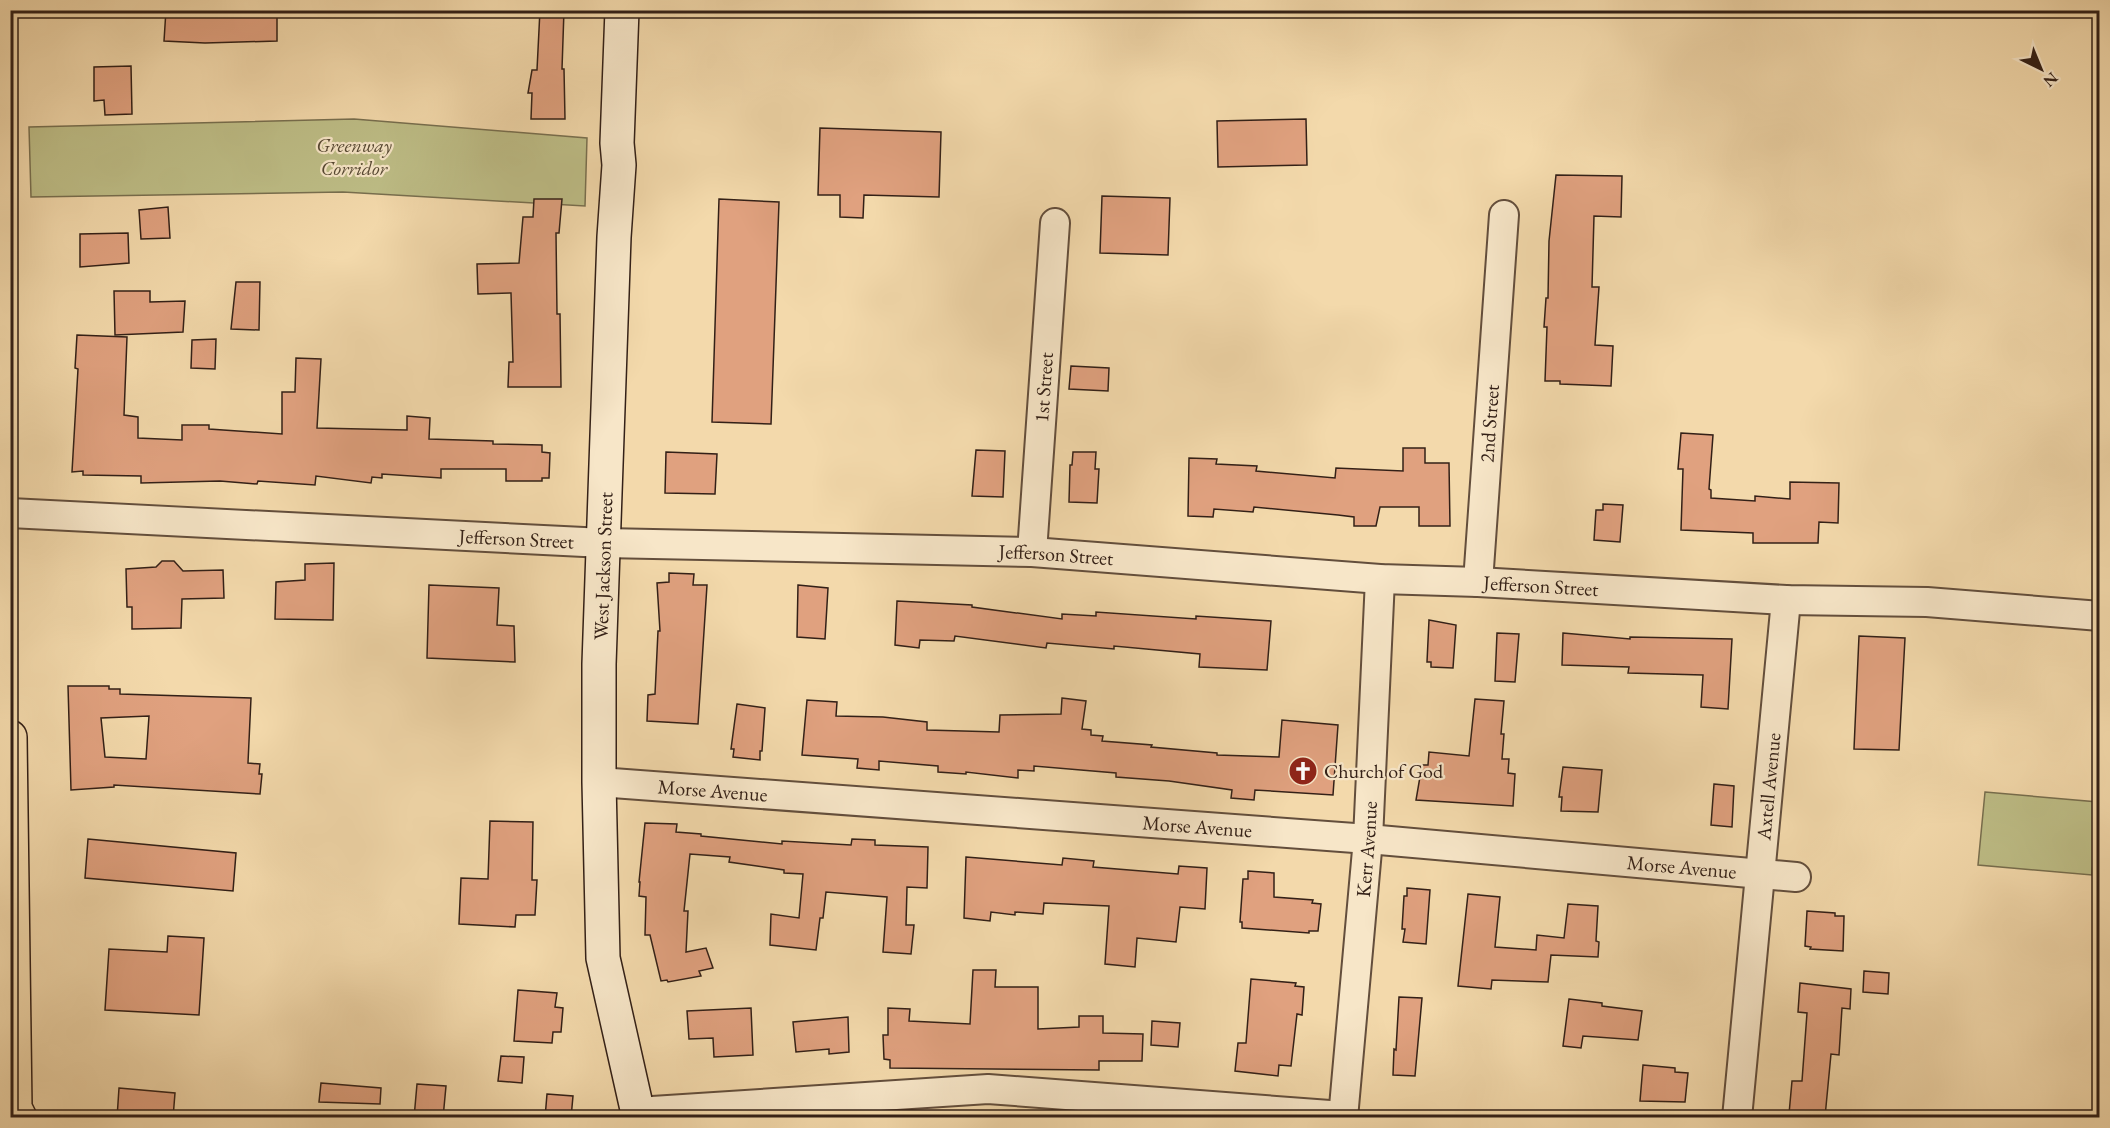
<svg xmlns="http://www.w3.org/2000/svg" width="2110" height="1128" font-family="'EB Garamond',serif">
	<rect width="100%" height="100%" fill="#f3d9ab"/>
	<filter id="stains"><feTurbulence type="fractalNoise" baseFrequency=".00333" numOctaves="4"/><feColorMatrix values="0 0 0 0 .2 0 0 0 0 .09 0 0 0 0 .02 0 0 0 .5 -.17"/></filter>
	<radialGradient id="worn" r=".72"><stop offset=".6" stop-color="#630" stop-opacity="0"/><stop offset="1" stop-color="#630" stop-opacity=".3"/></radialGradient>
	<!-- green -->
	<g fill="#bebe87" stroke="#786f4f" stroke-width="1.5">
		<path d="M 354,119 L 587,138 L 585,206 L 343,192 L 31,197 L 29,127 Z"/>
		<path d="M 1985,792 L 2098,802 L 2092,875 L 1978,865 Z"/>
	</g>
	<!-- building -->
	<g fill="#e0a17f" stroke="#332017" stroke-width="1.5" fill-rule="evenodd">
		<path d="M 166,10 L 277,10 L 277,41 L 205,43 L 164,41 Z"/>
		<path d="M 540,10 L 564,10 L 562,69 L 564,69 L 565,119 L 531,119 L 532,93 L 528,93 L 532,70 L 537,70 Z"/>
		<path d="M 131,66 L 132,114 L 105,115 L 104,100 L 94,101 L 94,67 Z"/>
		<path d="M 1306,119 L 1307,165 L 1218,167 L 1217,121 Z"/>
		<path d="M 820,128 L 941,132 L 939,197 L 864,195 L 863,218 L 840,217 L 840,195 L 818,195 Z"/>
		<path d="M 1556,175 L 1622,176 L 1621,217 L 1594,216 L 1592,287 L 1599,287 L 1595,345 L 1613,346 L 1611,386 L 1560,384 L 1560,381 L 1545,381 L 1547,327 L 1544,327 L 1546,298 L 1548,298 L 1549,241 Z"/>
		<path d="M 1102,196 L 1170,198 L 1168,255 L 1100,253 Z"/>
		<path d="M 534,199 L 562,199 L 559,233 L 556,233 L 557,314 L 560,314 L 561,387 L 508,387 L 509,362 L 513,362 L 511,293 L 478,294 L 477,264 L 519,263 L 523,217 L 533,217 Z"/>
		<path d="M 719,199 L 779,202 L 771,424 L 712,422 Z"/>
		<path d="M 168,207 L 170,238 L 141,239 L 139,210 Z"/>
		<path d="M 128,233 L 129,263 L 80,267 L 80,234 Z"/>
		<path d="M 236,282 L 260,282 L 259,330 L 231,329 Z"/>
		<path d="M 114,291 L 150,291 L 150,302 L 185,301 L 183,332 L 115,335 Z"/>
		<path d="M 77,335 L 127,337 L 124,415 L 138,417 L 138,438 L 182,440 L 182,425 L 209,425 L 209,429 L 282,434 L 282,392 L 295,392 L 296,358 L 321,359 L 317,428 L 407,430 L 407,416 L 430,418 L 429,439 L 493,441 L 493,444 L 542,445 L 542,452 L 550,453 L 549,478 L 542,478 L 542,481 L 506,481 L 506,469 L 441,469 L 441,478 L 382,474 L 382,478 L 372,477 L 371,483 L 316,476 L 315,485 L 258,481 L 257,484 L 220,481 L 141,483 L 141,476 L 83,475 L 83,471 L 72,472 L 78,369 L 75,368 Z"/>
		<path d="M 216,339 L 215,369 L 191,368 L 192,340 Z"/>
		<path d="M 1071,366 L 1109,368 L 1108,391 L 1069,389 Z"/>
		<path d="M 1681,433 L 1713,435 L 1709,489 L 1711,490 L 1711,498 L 1755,501 L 1755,496 L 1790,499 L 1790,482 L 1839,483 L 1838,523 L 1819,522 L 1818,543 L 1753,543 L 1753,533 L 1681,530 L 1683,469 L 1678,469 Z"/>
		<path d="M 1403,448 L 1425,448 L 1425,463 L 1449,463 L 1450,526 L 1419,526 L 1419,507 L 1380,507 L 1376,526 L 1354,526 L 1354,517 L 1338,515 L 1254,507 L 1253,512 L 1214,509 L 1213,517 L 1188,516 L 1189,458 L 1217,459 L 1216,464 L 1257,466 L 1256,471 L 1335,478 L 1336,468 L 1403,471 Z"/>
		<path d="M 976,450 L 1005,451 L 1003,497 L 972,496 Z"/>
		<path d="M 666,452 L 717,454 L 715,494 L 665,493 Z"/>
		<path d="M 1073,452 L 1096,452 L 1095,469 L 1099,469 L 1097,503 L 1069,502 L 1070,465 L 1072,465 Z"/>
		<path d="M 1603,504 L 1623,505 L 1620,542 L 1594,540 L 1596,510 L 1603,510 Z"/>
		<path d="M 162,561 L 174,561 L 183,571 L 223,570 L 224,598 L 182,599 L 181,628 L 132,629 L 132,607 L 127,607 L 126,569 L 156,567 Z"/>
		<path d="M 334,563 L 333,620 L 275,619 L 276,582 L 305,580 L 305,564 Z"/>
		<path d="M 669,573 L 694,574 L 693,585 L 707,585 L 698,724 L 647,721 L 648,695 L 655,694 L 658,631 L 660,631 L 657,583 L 669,582 Z"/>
		<path d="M 429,585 L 499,588 L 497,625 L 514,626 L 515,662 L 427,658 Z"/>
		<path d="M 798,585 L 828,588 L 825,639 L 797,637 Z"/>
		<path d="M 897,601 L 972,605 L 972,607 L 1062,619 L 1062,614 L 1096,616 L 1096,612 L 1196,619 L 1196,616 L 1271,621 L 1267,670 L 1199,667 L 1200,654 L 1114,646 L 1114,649 L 1047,643 L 1046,648 L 955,636 L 954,641 L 920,640 L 919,648 L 895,645 Z"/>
		<path d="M 1429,620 L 1456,625 L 1453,668 L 1431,667 L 1431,662 L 1427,662 Z"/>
		<path d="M 1497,633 L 1519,634 L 1515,682 L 1495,681 Z"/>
		<path d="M 1563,633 L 1630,639 L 1630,637 L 1732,639 L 1728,709 L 1701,707 L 1703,675 L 1628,673 L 1629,667 L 1562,665 Z"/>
		<path d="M 1859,636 L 1905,638 L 1899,750 L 1854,749 Z"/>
		<path d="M 68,686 L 109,686 L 109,689 L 120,689 L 120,694 L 251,698 L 248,763 L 260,764 L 259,774 L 262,774 L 260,794 L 114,785 L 114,787 L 71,790 ZM 149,716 L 146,759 L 105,757 L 101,718 Z"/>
		<path d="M 1062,698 L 1086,701 L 1082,729 L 1091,730 L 1091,735 L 1103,736 L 1102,741 L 1152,745 L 1151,747 L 1217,753 L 1217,755 L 1279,757 L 1282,720 L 1338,725 L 1333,795 L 1255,790 L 1254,800 L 1231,798 L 1232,790 L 1169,781 L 1116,777 L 1116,773 L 1034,766 L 1034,771 L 1018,770 L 1018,778 L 966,772 L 966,774 L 938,772 L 938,766 L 879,761 L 879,770 L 857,768 L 858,759 L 802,755 L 807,700 L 837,702 L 836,716 L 883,717 L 927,722 L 927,730 L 999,732 L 1000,715 L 1061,714 Z"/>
		<path d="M 1475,699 L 1504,701 L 1501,734 L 1504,734 L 1502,759 L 1509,759 L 1508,773 L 1515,774 L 1513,806 L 1416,800 L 1422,765 L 1428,765 L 1429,752 L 1469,756 Z"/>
		<path d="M 737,704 L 765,708 L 762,751 L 760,751 L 760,760 L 733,757 L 734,749 L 731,749 Z"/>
		<path d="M 1563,767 L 1602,770 L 1598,812 L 1561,811 L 1562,797 L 1559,797 Z"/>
		<path d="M 1714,784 L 1734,786 L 1732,827 L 1711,825 Z"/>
		<path d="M 490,821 L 533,822 L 532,880 L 537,880 L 535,915 L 516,915 L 515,927 L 459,924 L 461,878 L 488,879 Z"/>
		<path d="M 645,823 L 677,824 L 676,832 L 701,834 L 701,836 L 782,844 L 782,841 L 851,845 L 852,839 L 875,840 L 875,845 L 928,847 L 927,888 L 907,887 L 906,925 L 914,925 L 911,954 L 883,952 L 887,897 L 826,892 L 823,918 L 820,918 L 816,950 L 770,945 L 771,914 L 799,918 L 803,874 L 784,873 L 784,870 L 729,862 L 730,857 L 690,854 L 684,911 L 688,911 L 686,952 L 706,948 L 713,968 L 699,971 L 701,976 L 668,982 L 667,980 L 661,981 L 650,935 L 645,935 L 646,897 L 639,896 L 640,882 L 639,882 Z"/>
		<path d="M 88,839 L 236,853 L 233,891 L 85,878 Z"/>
		<path d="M 966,857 L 1062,865 L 1063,858 L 1094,861 L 1093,867 L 1178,874 L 1179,866 L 1207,868 L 1205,909 L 1180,907 L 1176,942 L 1137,938 L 1135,967 L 1105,964 L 1109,906 L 1044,903 L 1043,914 L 1015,912 L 1015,915 L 991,912 L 990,921 L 964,918 Z"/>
		<path d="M 1248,871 L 1274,873 L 1274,897 L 1313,900 L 1312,903 L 1321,904 L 1318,931 L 1309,931 L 1309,933 L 1242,928 L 1242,922 L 1240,922 L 1243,879 L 1248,879 Z"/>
		<path d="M 1407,888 L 1430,890 L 1426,944 L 1403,942 L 1405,929 L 1402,929 L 1404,896 L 1407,896 Z"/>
		<path d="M 1468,894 L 1500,897 L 1495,947 L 1536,950 L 1537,935 L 1564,938 L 1568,904 L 1598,906 L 1596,941 L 1599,942 L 1598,957 L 1551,955 L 1548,982 L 1492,980 L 1491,989 L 1458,986 Z"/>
		<path d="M 1807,911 L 1835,913 L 1835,916 L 1844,916 L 1843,951 L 1810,949 L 1811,947 L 1805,946 Z"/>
		<path d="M 168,936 L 204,938 L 199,1015 L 105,1010 L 109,949 L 167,952 Z"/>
		<path d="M 973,970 L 996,970 L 995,987 L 1038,987 L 1038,1029 L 1079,1027 L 1079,1016 L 1103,1016 L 1103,1033 L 1143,1034 L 1142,1061 L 1099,1061 L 1099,1070 L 890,1068 L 890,1060 L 884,1059 L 883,1035 L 888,1035 L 888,1008 L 910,1009 L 909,1021 L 970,1024 Z"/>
		<path d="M 1864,971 L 1889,973 L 1888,994 L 1863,992 Z"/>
		<path d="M 1251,979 L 1296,983 L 1295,986 L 1304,987 L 1302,1015 L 1297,1014 L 1291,1066 L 1279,1065 L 1278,1076 L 1235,1071 L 1238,1043 L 1246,1043 Z"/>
		<path d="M 1800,983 L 1851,989 L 1850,1009 L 1842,1008 L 1839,1055 L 1831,1054 L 1825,1117 L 1789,1114 L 1792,1081 L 1802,1081 L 1807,1013 L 1798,1012 Z"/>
		<path d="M 518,990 L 557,993 L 555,1007 L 563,1008 L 561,1032 L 553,1032 L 552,1043 L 514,1041 Z"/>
		<path d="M 1399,997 L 1422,998 L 1415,1076 L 1393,1075 L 1394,1049 L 1396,1050 Z"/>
		<path d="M 1569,999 L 1602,1003 L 1602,1006 L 1642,1011 L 1638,1040 L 1583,1036 L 1581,1048 L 1563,1046 Z"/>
		<path d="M 751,1008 L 753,1055 L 714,1057 L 713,1038 L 689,1039 L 687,1011 Z"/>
		<path d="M 848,1017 L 849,1052 L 829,1054 L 829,1049 L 796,1052 L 793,1022 Z"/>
		<path d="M 1152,1021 L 1180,1023 L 1178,1047 L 1151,1045 Z"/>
		<path d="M 501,1056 L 524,1057 L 522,1083 L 498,1081 Z"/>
		<path d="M 1643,1065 L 1675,1068 L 1675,1072 L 1688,1073 L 1685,1102 L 1640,1101 Z"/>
		<path d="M 321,1083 L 381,1088 L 380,1104 L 319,1102 Z"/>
		<path d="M 417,1084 L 446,1086 L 443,1118 L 414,1118 Z"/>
		<path d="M 119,1088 L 175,1093 L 173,1118 L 117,1118 Z"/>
		<path d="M 547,1094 L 573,1096 L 571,1118 L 545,1118 Z"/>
	</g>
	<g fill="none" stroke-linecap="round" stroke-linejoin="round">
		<!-- street casing -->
		<g stroke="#634e3c" stroke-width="32">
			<g id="street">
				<path id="s1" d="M 10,513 L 604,543 L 1032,552 L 1380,579 L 1478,582 L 1786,600 L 1927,602 L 2100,616"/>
				<path id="s2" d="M 1032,552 L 1055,223"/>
				<path id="s3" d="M 1478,582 L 1504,215"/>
				<path id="s4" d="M 599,782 L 1368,839 L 1796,877"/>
				<path d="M 637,1112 L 988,1089 L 1343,1116"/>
				<path id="s5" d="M 1343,1118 L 1368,839 L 1380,579"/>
				<path id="s6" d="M 1737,1118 L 1786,600"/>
			</g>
		</g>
		<!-- secondary casing -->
		<g stroke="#332017" stroke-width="36">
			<path id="secondary" d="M 622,10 L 617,143 L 619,165 L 614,237 L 599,664 L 599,782 L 603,958 L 639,1118"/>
		</g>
		<!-- primary casing -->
		<g stroke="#332017" stroke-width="36">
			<path id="primary" d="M 10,737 L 15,1108 L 20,1118"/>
		</g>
		<!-- street -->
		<use href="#street" stroke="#f7e6c8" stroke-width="28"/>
		<!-- secondary -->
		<use href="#secondary" stroke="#f7e6c8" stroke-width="33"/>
		<!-- primary -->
		<use href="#primary" stroke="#f3d9ab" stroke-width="33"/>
	</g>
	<!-- icons -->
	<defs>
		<g id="church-disc" transform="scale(1.5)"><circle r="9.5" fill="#8f2418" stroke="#f7e6c8"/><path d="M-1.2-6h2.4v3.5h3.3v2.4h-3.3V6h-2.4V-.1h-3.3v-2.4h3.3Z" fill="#fff"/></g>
	</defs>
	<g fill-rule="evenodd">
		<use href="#church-disc" x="1303" y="771"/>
	</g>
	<g text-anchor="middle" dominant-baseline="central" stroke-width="4.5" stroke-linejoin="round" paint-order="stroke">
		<!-- park labels -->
		<g font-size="20" font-style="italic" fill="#564833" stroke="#f7e6c8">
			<text x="354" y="145">Greenway<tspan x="354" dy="23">Corridor</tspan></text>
		</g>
		<!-- street labels -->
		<g font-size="20" fill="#332017" stroke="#f7e6c8">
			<text stroke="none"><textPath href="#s2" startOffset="165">1st Street</textPath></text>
			<text stroke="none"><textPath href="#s3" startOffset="159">2nd Street</textPath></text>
			<text stroke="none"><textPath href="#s1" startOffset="507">Jefferson Street</textPath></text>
			<text stroke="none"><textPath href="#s1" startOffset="1047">Jefferson Street</textPath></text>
			<text transform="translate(603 566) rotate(-88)">West Jackson Street</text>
			<text stroke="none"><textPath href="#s1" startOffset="1533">Jefferson Street</textPath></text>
			<text stroke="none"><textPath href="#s6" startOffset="333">Axtell Avenue</textPath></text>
			<text stroke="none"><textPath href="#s4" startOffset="114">Morse Avenue</textPath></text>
			<text stroke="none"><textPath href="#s4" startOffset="600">Morse Avenue</textPath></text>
			<text stroke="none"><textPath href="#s5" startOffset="270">Kerr Avenue</textPath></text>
			<text stroke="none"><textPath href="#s4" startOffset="1086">Morse Avenue</textPath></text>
		</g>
		<!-- poi labels -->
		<g font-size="20" fill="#332017" stroke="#f7e6c8" text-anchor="start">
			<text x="1324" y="771">Church of God</text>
		</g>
	</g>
	<!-- margin -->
	<rect width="2110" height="1128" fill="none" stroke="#f3d9ab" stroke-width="36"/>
	<rect x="12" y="12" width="2086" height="1104" fill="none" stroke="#332017" stroke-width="3"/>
	<rect x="18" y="18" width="2074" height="1092" fill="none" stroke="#332017" stroke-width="1.5"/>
	<!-- north arrow -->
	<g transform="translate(2041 69) rotate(137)" stroke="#f7e6c8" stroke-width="4.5" paint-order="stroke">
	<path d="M0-4.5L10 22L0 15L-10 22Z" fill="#332017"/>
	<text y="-9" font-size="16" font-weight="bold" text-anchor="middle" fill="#332017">N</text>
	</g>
	<rect width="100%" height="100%" filter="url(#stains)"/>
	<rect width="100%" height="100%" fill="url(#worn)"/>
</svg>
